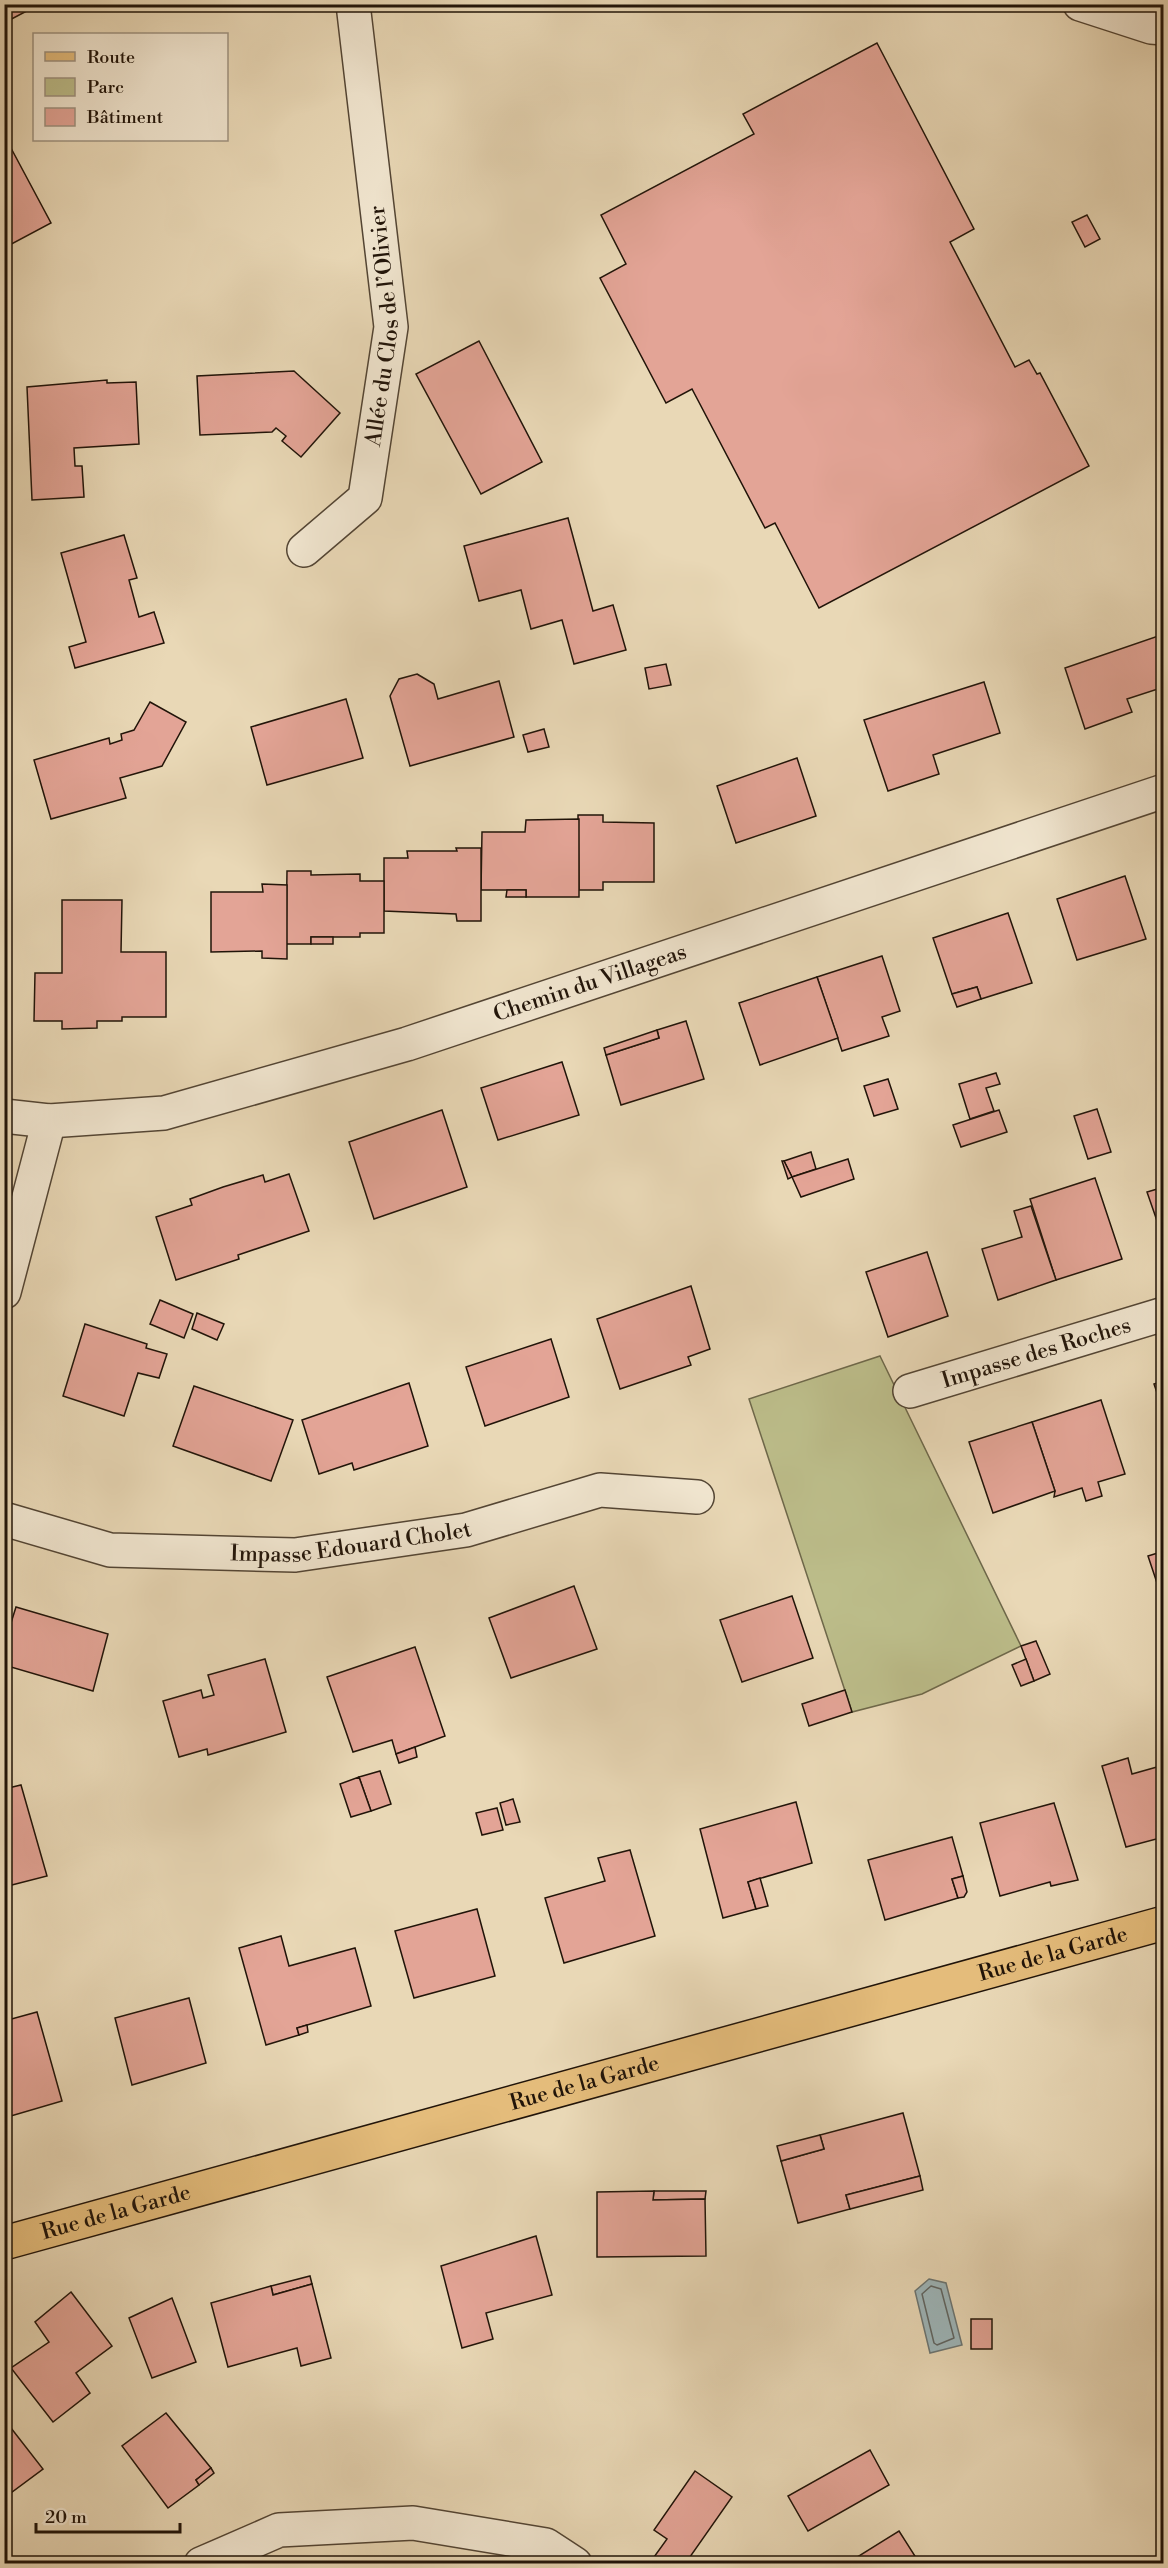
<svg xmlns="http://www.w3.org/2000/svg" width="1168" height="2568" font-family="'Libre Bodoni',serif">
	<rect width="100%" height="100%" fill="#e9d8b6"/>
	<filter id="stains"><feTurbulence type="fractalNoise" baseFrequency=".00333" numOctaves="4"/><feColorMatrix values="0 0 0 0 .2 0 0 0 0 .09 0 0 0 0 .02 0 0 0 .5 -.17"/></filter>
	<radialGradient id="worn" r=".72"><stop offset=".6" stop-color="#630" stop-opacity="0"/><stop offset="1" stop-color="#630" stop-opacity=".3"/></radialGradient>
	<!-- green -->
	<path fill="#bcbd8a" stroke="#6e684a" stroke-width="1.5" d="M 880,1356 L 1021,1646 L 922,1694 L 852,1712 L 749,1399 Z"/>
	<!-- water -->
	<path fill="#9db6ba" stroke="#6b7573" stroke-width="1.5" d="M 929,2279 L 946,2283 L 962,2345 L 930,2353 L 915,2291 Z"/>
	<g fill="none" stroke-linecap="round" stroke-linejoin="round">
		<!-- shore -->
		<path stroke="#5f6562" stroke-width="1.5" d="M 931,2286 L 941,2289 L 954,2338 L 937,2345 L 934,2343 L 922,2294 Z"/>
	</g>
	<!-- building -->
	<g fill="#e3a496" stroke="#211409" stroke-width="1.5">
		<path d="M 4,4 L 40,4 L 4,23 Z"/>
		<path d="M 877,43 L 974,229 L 950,242 L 1015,367 L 1029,360 L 1037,374 L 1040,373 L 1089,466 L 819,608 L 775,523 L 765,528 L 692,389 L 666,403 L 600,278 L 626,264 L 601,215 L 754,134 L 743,114 Z"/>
		<path d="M 4,135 L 51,223 L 4,248 Z"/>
		<path d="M 1087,215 L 1100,239 L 1085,247 L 1072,222 Z"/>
		<path d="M 479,341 L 542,462 L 481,494 L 416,374 Z"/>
		<path d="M 294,371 L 340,413 L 301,457 L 282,441 L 286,436 L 276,428 L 272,432 L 200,435 L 197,376 Z"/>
		<path d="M 107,380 L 107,383 L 136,382 L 139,444 L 74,448 L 75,466 L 82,466 L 84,497 L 32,500 L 27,387 Z"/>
		<path d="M 568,518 L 593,611 L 613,605 L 626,650 L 574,664 L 562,620 L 531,629 L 521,590 L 479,601 L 464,546 Z"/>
		<path d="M 124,535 L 137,578 L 129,580 L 139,617 L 154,612 L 164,643 L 75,668 L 69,647 L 86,642 L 61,553 Z"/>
		<path d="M 1164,634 L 1164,687 L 1127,699 L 1132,712 L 1085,729 L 1065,668 Z"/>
		<path d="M 666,664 L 671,685 L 649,689 L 645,668 Z"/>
		<path d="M 417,674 L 434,684 L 438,699 L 499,681 L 514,737 L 410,766 L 390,696 L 399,679 Z"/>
		<path d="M 984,682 L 1000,733 L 933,755 L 939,774 L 888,791 L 864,720 Z"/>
		<path d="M 346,699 L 363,758 L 267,785 L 251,727 Z"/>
		<path d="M 150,702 L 186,722 L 162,766 L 120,778 L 126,798 L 51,819 L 34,760 L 109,738 L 110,744 L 122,740 L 121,734 L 134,730 Z"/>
		<path d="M 544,729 L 549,747 L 528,752 L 523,735 Z"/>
		<path d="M 797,758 L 816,816 L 736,843 L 717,786 Z"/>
		<path d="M 578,815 L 603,815 L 603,822 L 654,823 L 654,882 L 603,882 L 603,890 L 579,890 Z"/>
		<path d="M 579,819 L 579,897 L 526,897 L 526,890 L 481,890 L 482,832 L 525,832 L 526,820 Z"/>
		<path d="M 456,848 L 481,848 L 481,921 L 457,921 L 456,914 L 384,911 L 384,858 L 408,858 L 407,851 L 457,851 Z"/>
		<path d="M 287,871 L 311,871 L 311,875 L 360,874 L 360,881 L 384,881 L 384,933 L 360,933 L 360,937 L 311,937 L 311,944 L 286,944 Z"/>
		<path d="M 1125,876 L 1146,939 L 1077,960 L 1057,899 Z"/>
		<path d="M 262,884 L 287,885 L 287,959 L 262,958 L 262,951 L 211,952 L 211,892 L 263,892 Z"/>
		<path d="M 507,890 L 526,890 L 526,897 L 506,897 Z"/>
		<path d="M 62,900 L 122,900 L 121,952 L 166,952 L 166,1017 L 122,1017 L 122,1021 L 97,1021 L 97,1028 L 62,1029 L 62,1021 L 34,1021 L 35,973 L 62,973 Z"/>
		<path d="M 1008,913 L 1032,983 L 981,999 L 977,987 L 952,994 L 933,938 Z"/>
		<rect x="311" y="937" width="22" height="7"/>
		<path d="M 882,956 L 900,1011 L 882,1017 L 889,1036 L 842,1051 L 817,977 Z"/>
		<path d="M 817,977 L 838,1038 L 760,1065 L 739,1003 Z"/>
		<path d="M 977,987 L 981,999 L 957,1007 L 952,994 Z"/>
		<path d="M 686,1021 L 704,1079 L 621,1105 L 606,1055 L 659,1038 L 657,1030 Z"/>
		<path d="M 657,1030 L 659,1038 L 606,1055 L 604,1048 Z"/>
		<path d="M 562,1062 L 579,1115 L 498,1140 L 481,1088 Z"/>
		<path d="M 996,1073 L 1000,1084 L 986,1088 L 994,1111 L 970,1119 L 959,1084 Z"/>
		<path d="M 888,1079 L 898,1109 L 874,1116 L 864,1086 Z"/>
		<path d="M 1097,1109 L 1111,1152 L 1088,1159 L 1074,1116 Z"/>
		<path d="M 442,1110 L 467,1187 L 374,1219 L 349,1142 Z"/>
		<path d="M 999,1110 L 1007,1132 L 961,1147 L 953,1125 Z"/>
		<path d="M 811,1152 L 816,1169 L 792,1177 L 784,1161 Z"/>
		<path d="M 848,1159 L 854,1179 L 801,1197 L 792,1177 Z"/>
		<path d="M 782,1161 L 784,1161 L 792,1177 L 788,1179 Z"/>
		<path d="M 289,1174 L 309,1231 L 238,1255 L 239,1259 L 176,1280 L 156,1217 L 192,1205 L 190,1199 L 223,1187 L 263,1175 L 265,1182 Z"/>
		<path d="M 1095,1178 L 1122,1259 L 1056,1280 L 1030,1199 Z"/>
		<path d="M 1164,1187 L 1164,1241 L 1147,1192 Z"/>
		<path d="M 1031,1206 L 1056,1280 L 998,1300 L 982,1249 L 1022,1237 L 1014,1211 Z"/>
		<path d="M 927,1252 L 948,1316 L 888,1337 L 866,1272 Z"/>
		<path d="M 691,1286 L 710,1349 L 688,1357 L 691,1365 L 620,1389 L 597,1319 Z"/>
		<path d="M 160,1300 L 193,1314 L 184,1338 L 150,1324 Z"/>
		<path d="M 197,1313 L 224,1324 L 217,1340 L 192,1329 Z"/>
		<path d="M 85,1324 L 147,1344 L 146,1348 L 167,1354 L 159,1378 L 138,1373 L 124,1416 L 63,1396 Z"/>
		<path d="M 551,1339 L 569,1397 L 485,1426 L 466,1367 Z"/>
		<path d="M 1164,1381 L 1164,1413 L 1154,1384 Z"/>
		<path d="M 409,1383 L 428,1446 L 354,1470 L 352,1463 L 319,1474 L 302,1420 Z"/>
		<path d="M 194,1386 L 293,1420 L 271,1481 L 173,1446 Z"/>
		<path d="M 1101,1400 L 1125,1474 L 1098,1482 L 1102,1496 L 1086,1501 L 1082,1488 L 1054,1497 L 1055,1491 L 1032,1422 Z"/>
		<path d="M 1032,1422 L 1055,1491 L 993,1513 L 969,1442 Z"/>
		<path d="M 1164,1551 L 1164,1597 L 1162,1598 L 1148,1556 Z"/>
		<path d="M 574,1586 L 597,1649 L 511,1678 L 489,1618 Z"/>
		<path d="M 792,1596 L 813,1658 L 742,1682 L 720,1620 Z"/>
		<path d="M 16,1607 L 108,1634 L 93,1691 L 4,1665 L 4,1645 Z"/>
		<path d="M 1036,1641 L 1050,1674 L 1034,1681 L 1021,1646 Z"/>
		<path d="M 415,1647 L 445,1736 L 396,1754 L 392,1740 L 353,1752 L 327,1677 Z"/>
		<path d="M 265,1659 L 286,1732 L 208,1755 L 207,1749 L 179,1757 L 163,1701 L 201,1690 L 203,1698 L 214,1695 L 208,1675 Z"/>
		<path d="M 1026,1659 L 1034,1681 L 1021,1686 L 1012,1665 Z"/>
		<path d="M 845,1690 L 852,1712 L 809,1726 L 802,1704 Z"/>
		<path d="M 415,1747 L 417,1757 L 399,1763 L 396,1754 Z"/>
		<path d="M 1128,1758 L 1132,1774 L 1164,1765 L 1164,1837 L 1126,1847 L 1102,1766 Z"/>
		<path d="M 380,1771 L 391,1804 L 371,1811 L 359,1777 Z"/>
		<path d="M 359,1777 L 371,1811 L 351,1817 L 340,1784 Z"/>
		<path d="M 21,1785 L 47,1876 L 4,1887 L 4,1789 Z"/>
		<path d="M 513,1799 L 520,1822 L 506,1825 L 500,1803 Z"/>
		<path d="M 796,1802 L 812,1863 L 748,1882 L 756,1909 L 723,1918 L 700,1829 Z"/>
		<path d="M 1054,1803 L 1078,1880 L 1051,1886 L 1050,1882 L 1000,1896 L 980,1823 Z"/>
		<path d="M 497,1808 L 503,1830 L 482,1835 L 476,1813 Z"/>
		<path d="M 952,1837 L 963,1876 L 952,1879 L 958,1898 L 885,1920 L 868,1860 Z"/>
		<path d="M 630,1850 L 655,1936 L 564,1963 L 545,1898 L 605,1881 L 598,1858 Z"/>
		<path d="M 963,1876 L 967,1892 L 964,1897 L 958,1898 L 952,1879 Z"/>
		<path d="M 760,1878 L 768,1906 L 756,1909 L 748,1882 Z"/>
		<path d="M 477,1909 L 495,1976 L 414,1998 L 395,1931 Z"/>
		<path d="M 281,1936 L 289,1966 L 355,1948 L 371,2006 L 297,2028 L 299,2035 L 266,2045 L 239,1948 Z"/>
		<path d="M 189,1998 L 206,2063 L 132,2085 L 115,2018 Z"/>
		<path d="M 37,2012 L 62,2101 L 4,2118 L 4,2021 Z"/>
		<path d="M 307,2025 L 308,2032 L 299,2035 L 297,2028 Z"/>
		<path d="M 903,2113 L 920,2176 L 846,2195 L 850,2209 L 798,2223 L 781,2161 L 824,2149 L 820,2135 Z"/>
		<path d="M 820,2135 L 824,2149 L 781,2161 L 777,2146 Z"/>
		<path d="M 920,2176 L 923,2190 L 850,2209 L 846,2195 Z"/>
		<path d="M 654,2191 L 706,2191 L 705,2199 L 653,2200 Z"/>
		<path d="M 654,2191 L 653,2200 L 705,2199 L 706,2256 L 597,2257 L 597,2192 Z"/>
		<path d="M 536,2236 L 552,2295 L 486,2313 L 493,2339 L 462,2348 L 441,2266 Z"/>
		<path d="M 310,2276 L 312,2284 L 273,2295 L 271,2286 Z"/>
		<path d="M 312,2284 L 331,2358 L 301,2366 L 297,2348 L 228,2367 L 211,2303 L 271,2286 L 273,2295 Z"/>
		<path d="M 71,2292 L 112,2346 L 76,2373 L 90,2393 L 53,2422 L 11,2368 L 49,2342 L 35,2322 Z"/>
		<path d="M 172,2298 L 196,2362 L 152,2378 L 129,2318 Z"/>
		<rect x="971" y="2319" width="21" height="30"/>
		<path d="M 166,2413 L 211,2468 L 196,2480 L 199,2485 L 168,2508 L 122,2446 Z"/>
		<path d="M 4,2419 L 43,2469 L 4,2498 Z"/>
		<path d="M 870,2450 L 889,2485 L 808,2531 L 788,2496 Z"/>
		<path d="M 211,2468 L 214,2473 L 199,2485 L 196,2480 Z"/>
		<path d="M 695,2471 L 732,2497 L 685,2564 L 649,2564 L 667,2539 L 654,2530 Z"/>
		<path d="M 899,2531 L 920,2564 L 846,2564 Z"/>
	</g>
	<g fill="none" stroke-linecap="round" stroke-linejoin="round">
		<!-- minor casing -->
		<g stroke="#534534" stroke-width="36">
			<g id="minor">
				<path d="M 1080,4 L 1151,27 L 1164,28"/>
				<path id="s1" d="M 304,550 L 365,498 L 391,327 L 353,4"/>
				<path id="s2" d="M 4,1116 L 49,1121 L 164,1113 L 407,1044 L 1164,791"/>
				<path d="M 4,1292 L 49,1121"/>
				<path id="s3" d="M 910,1391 L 1164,1314"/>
				<path id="s4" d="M 4,1519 L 110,1550 L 295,1555 L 466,1530 L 600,1490 L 697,1497"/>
				<path d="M 201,2564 L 279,2530 L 413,2523 L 546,2545 L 575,2564"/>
			</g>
		</g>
		<!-- major casing -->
		<g stroke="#211409" stroke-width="36">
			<g id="major">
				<path id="s5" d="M 4,2243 L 1164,1923"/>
			</g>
		</g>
		<!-- minor -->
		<use href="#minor" stroke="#f1e6d0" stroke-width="33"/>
		<!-- major -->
		<use href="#major" stroke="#e4bc7b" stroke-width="33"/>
	</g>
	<g text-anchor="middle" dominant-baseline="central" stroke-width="6" stroke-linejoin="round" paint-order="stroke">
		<!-- street labels -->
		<g font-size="22" fill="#211409" stroke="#f1e6d0">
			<text stroke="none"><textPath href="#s1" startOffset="254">Allée du Clos de l’Olivier</textPath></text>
			<text stroke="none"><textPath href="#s2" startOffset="606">Chemin du Villageas</textPath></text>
			<text stroke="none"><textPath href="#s3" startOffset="132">Impasse des Roches</textPath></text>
			<text stroke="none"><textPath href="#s4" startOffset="352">Impasse Edouard Cholet</textPath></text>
			<text stroke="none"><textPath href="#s5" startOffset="1088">Rue de la Garde</textPath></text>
			<text stroke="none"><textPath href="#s5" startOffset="602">Rue de la Garde</textPath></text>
			<text stroke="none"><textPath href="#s5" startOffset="116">Rue de la Garde</textPath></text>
		</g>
	</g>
	<!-- margin -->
	<rect width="1168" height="2568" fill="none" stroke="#e9d8b6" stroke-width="24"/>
	<rect x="6" y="6" width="1156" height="2556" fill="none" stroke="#211409" stroke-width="3"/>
	<rect x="12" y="12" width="1144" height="2544" fill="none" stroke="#211409" stroke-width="1.5"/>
	<!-- legend -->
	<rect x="33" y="33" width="195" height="108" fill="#f1e6d0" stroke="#9e9280" stroke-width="1.5"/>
	<rect x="45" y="52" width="30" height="9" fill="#e4bc7b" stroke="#9e9280" stroke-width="1.5"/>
	<text x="87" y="63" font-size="18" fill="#211409">Route</text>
	<rect x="45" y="78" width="30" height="18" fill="#bcbd8a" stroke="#9e9280" stroke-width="1.5"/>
	<text x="87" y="93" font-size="18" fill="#211409">Parc</text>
	<rect x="45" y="108" width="30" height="18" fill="#e3a496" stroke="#9e9280" stroke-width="1.5"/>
	<text x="87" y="123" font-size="18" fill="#211409">Bâtiment</text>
	<!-- scale -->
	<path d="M36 2523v9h144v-9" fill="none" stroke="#211409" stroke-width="3"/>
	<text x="45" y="2523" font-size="18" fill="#211409" stroke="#f1e6d0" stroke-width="4.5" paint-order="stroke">20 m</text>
	<rect width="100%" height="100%" filter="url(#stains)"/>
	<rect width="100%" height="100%" fill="url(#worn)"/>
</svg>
